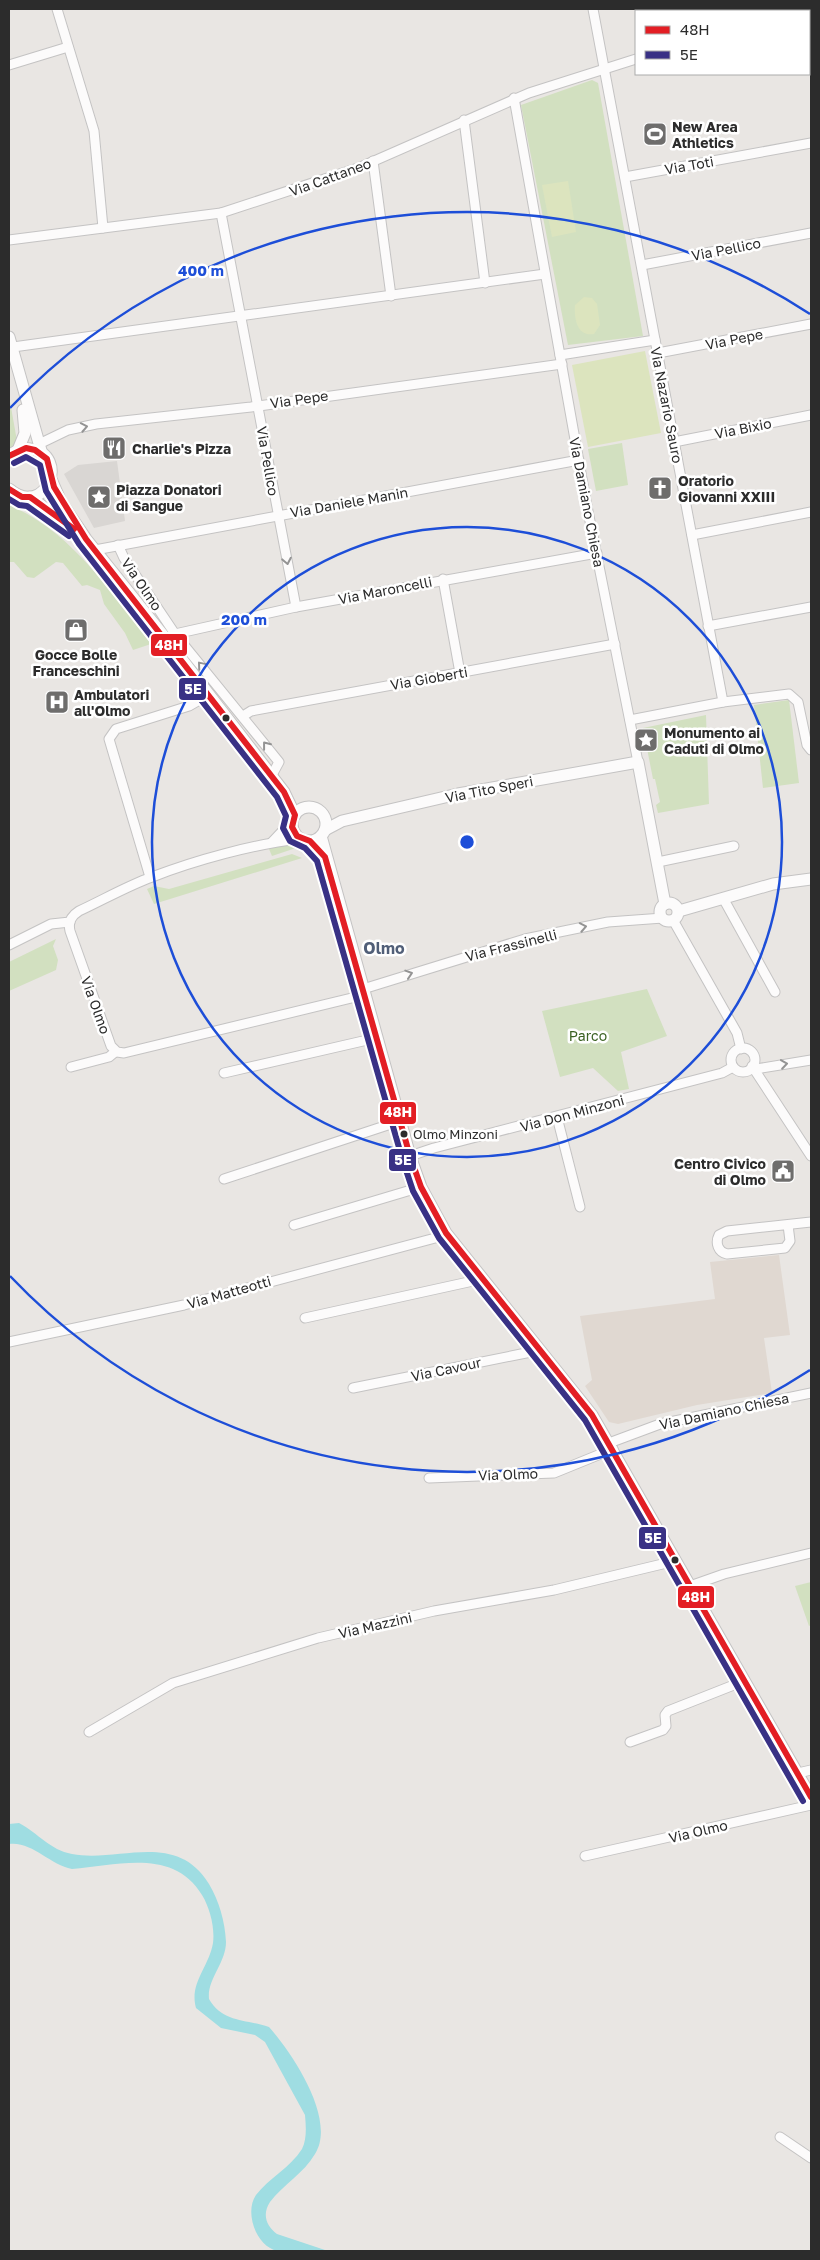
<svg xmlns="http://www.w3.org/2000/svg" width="820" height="2260" font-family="'Golos Text',sans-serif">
	<rect width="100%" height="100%" fill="#e9e6e3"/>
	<!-- education -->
	<path fill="#e0d8d1" d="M 779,1255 L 790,1335 L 764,1338 L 772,1393 L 697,1405 L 618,1424 L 609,1422 L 585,1386 L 592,1380 L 580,1316 L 715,1299 L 710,1262 Z"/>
	<!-- green -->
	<g fill="#d2e0c0">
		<path d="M 592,80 L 598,83 L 643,336 L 568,345 L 521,105 Z"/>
		<path d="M 9,396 L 17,441 L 9,450 Z"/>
		<path d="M 622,443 L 628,485 L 596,491 L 588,449 Z"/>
		<path d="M 9,505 C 71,531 111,592 151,644 L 133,650 L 125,633 L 104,604 L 100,590 L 87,585 L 82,586 L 63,563 L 56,562 L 34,578 L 27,577 L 14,562 L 9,562 Z"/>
		<path d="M 789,700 L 799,783 L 763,788 L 754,705 Z"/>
		<path d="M 706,715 L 709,804 L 658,813 L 656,805 L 660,802 L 655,779 L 653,779 L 643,728 Z"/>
		<path d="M 283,843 L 292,843 L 299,847 L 272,856 L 269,849 Z"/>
		<path d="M 292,854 L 302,858 L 154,904 L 147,889 L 154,886 L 169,889 Z"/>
		<path d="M 56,939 L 53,946 L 58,960 L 56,970 L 9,991 L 9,962 Z"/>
		<path d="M 647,989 L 667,1036 L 621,1052 L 629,1089 L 618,1091 L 593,1068 L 560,1077 L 542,1011 Z"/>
		<path d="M 811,1582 L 811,1625 L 809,1626 L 795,1586 Z"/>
	</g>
	<!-- pitch -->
	<g fill="#dce4be">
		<path d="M 568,181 L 576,232 L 552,237 L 542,185 Z"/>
		<path d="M 584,297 L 592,298 L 597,304 L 600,325 L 594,334 C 577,337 574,319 575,305 Z"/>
		<path d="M 645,351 L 661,433 L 588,447 L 572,365 Z"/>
	</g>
	<!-- plaza -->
	<path fill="#d9d6d3" d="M 117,461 L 125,521 L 94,528 L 64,474 L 78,465 Z"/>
	<!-- water -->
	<path fill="#9fdde2" d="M 19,1823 C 38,1833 50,1850 72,1854 C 119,1863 176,1830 209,1884 C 219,1901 225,1921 226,1942 C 226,1963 207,1979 209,1999 C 223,2023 246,2019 269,2027 C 292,2053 337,2119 315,2154 C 304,2173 283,2185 270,2202 C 262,2214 266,2226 277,2234 L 328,2251 C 312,2251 293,2254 278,2251 C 256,2247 244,2212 256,2195 C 269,2178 290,2168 302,2149 C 307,2139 306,2126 305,2115 L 265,2042 L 255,2035 L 221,2028 L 196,2008 C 189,1983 209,1967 213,1943 C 215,1928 210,1908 202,1895 C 174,1848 118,1865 72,1869 C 50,1865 32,1841 9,1844 L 9,1824 Z"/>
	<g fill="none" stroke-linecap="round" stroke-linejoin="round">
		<!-- street casing -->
		<g stroke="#c4c3c3" stroke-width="11">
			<g id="street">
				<path d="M 57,9 L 94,131 L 103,228"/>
				<path d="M 593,9 L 723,702"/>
				<path d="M 809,12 L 811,11"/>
				<path d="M 9,65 L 68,47"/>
				<path d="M 514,98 L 586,501 L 638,762"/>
				<path d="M 464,120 L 485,283"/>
				<path d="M 373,161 L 391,296"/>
				<path d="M 625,177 L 811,143"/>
				<path d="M 221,213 L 296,607"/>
				<path d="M 9,240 L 221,213 L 358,168 L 529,93 L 636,59"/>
				<path d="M 642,265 L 811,233"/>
				<path d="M 13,347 L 545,274"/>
				<path d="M 658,353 L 811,324"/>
				<path d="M 560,355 L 655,340"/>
				<path d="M 674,442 L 811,415"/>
				<path d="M 39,444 L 68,430 L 96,424 L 251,407 L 562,364"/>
				<path d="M 692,535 L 811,512"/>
				<path d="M 118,545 L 124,558 L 175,634 L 279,762 L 272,775"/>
				<path d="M 95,550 L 579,460"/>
				<path d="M 443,579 L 460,673"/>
				<path d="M 708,626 L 811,607"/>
				<path d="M 167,640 L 175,634 L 296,607 L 597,553"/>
				<path d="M 243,716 L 251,711 L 615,644"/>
				<path d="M 630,720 L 723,702 L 789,694 L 798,702 L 807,745 L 811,750"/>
				<path d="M 300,839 C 254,844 196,860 152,877 C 127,886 103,900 79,911 C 71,916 68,922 70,931 L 111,1046 L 117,1052 L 124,1053 L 364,995"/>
				<path d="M 272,842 L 292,821"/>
				<path d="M 658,862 L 734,846"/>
				<path d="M 150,877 L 109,739 L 116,729 L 189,706 L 208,695"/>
				<path d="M 723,898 L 775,992"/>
				<path d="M 673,920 L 737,1033 L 741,1049"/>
				<path d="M 9,945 L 51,924 L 70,922"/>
				<path d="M 363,989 L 525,939 L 608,922 L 663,918"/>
				<circle cx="743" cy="1060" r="12"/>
				<path d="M 752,1066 L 811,1156"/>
				<path d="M 71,1067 L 109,1057 L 115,1052"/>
				<path d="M 756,1069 L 811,1060"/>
				<path d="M 224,1073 L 376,1038"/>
				<path d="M 557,1117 L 580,1207"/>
				<path d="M 410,1156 L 434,1148 L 722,1073 L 733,1067"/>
				<path d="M 224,1179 L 400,1121"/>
				<path d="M 294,1225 L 421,1187"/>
				<path d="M 788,1225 L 790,1241 L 785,1248 L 727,1254 C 718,1252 715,1243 719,1235 L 727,1231 L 811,1222"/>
				<path d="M 305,1318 L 473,1281 L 479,1276"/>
				<path d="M 9,1342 L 184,1305 L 439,1237 L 446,1233"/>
				<path d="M 353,1388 L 531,1352 L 538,1348"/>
				<path d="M 609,1443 L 660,1424 L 811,1393"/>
				<path d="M 429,1478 L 554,1473 L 613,1449"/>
				<path d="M 690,1586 L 724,1574 L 811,1553"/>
				<path d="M 89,1732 L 173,1683 L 318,1638 L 434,1611 L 554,1590 L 675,1561"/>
				<path d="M 630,1742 L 663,1730 L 666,1726 L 665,1715 L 668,1711 L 744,1681"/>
				<path d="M 798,1773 L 811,1770"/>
				<path d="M 585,1856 L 811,1805"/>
				<path d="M 780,2137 L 811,2158"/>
			</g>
		</g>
		<!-- secondary casing -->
		<g stroke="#c4c3c3" stroke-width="13">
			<g id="secondary">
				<path d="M 9,337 L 42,454"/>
				<path d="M 18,450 L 25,433 L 23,410"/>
				<path d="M 9,456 C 15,451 22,448 30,449 C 71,454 46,520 9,489"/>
				<path d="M 51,479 L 61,502 L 86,539 L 167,640 L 284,792 L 295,815"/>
				<path d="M 30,497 L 77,532"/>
				<circle cx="309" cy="824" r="17"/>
				<path d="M 325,830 L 342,821 L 458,794 L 638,762 L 665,904"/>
				<path d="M 321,836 L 410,1156 L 421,1187 L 446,1233 L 592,1415 L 811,1797"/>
				<circle cx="669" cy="912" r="9"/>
				<path d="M 679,911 L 773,884 L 811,879"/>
			</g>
		</g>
		<!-- street -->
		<use href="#street" stroke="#fcfbfb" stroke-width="9"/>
		<!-- secondary -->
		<use href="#secondary" stroke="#fcfbfb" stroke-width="11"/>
		<!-- bus-1 casing -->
		<g stroke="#fff" stroke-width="10">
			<g id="bus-1">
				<path d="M 9,456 L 26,448 L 35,450 L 47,459 L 54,487 L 86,539 L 284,792 L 295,815 L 292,827 L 297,836 L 310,841 L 325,857 L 410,1156 L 421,1187 L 446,1233 L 592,1415 L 811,1797"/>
				<path d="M 9,489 L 22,497 L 30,497 L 74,529"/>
			</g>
		</g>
		<!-- bus-2 casing -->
		<g stroke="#fff" stroke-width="10">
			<g id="bus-2">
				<path d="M 14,463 L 26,457 L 40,465 L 46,491 L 79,544 L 277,797 L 286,816 L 283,828 L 290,841 L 305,848 L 317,861 L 402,1158 L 413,1191 L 439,1238 L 585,1420 L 803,1801"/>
				<path d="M 9,499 L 19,505 L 27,506 L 69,536"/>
			</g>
		</g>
		<!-- bus-1 -->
		<use href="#bus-1" stroke="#e31e24" stroke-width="6"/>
		<!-- bus-2 -->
		<use href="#bus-2" stroke="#393185" stroke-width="6"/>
	</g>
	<!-- one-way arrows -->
	<defs><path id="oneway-chevron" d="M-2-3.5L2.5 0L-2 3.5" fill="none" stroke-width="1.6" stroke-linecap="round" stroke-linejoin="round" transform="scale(1.25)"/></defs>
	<g stroke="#949494">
		<use href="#oneway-chevron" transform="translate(84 427) rotate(-11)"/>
		<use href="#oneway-chevron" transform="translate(287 561) rotate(79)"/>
		<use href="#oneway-chevron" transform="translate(201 665) rotate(-130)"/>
		<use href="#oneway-chevron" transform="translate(266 745) rotate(-128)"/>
		<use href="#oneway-chevron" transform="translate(583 927) rotate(-11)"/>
		<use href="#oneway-chevron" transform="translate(409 974) rotate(-18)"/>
		<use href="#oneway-chevron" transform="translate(784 1064) rotate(-8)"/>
	</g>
	<!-- distance rings -->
	<g fill="none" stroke="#1d4ed8" stroke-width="2.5">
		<circle cx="467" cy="842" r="315"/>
		<path d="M810 1370A630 630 0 0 1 10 1276M10 408A630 630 0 0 1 810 314"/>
	</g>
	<!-- icons -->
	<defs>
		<g id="stadium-square" transform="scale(1.25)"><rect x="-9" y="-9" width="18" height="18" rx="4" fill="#6e6d6c" stroke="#fff"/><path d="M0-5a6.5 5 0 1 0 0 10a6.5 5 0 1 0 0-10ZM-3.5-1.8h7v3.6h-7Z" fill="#fff"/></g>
		<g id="restaurant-square" transform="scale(1.25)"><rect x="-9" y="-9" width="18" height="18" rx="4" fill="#6e6d6c" stroke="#fff"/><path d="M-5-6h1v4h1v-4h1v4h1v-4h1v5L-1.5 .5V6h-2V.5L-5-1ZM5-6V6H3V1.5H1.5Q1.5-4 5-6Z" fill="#fff"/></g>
		<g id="church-square" transform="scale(1.25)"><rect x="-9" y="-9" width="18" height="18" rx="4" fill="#6e6d6c" stroke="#fff"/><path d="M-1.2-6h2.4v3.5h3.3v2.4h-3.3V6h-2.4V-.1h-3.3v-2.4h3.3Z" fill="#fff"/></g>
		<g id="sight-square" transform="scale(1.25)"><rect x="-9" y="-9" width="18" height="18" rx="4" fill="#6e6d6c" stroke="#fff"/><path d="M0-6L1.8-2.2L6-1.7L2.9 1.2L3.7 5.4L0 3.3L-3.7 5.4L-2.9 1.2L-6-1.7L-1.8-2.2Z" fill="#fff"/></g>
		<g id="shop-square" transform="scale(1.25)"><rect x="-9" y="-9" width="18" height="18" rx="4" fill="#6e6d6c" stroke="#fff"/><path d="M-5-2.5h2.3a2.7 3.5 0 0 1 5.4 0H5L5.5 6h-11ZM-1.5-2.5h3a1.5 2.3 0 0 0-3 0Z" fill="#fff"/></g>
		<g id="hospital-square" transform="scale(1.25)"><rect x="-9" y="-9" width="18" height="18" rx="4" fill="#6e6d6c" stroke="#fff"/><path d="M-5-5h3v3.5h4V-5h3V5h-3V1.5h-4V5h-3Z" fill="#fff"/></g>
		<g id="civic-square" transform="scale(1.25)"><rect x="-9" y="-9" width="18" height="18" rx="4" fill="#6e6d6c" stroke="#fff"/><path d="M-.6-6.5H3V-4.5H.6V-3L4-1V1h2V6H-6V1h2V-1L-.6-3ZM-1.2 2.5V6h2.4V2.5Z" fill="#fff"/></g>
	</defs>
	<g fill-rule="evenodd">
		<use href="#stadium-square" x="655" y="134"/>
		<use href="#restaurant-square" x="114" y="448"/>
		<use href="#church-square" x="660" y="488"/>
		<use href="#sight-square" x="99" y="497"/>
		<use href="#shop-square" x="76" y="630"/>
		<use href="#hospital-square" x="57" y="702"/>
		<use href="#sight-square" x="646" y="740"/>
		<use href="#civic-square" x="783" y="1171"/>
	</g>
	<!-- markers -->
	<g fill="#2c2c2c" stroke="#fff" stroke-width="2">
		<circle cx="226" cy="718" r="4.5"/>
		<circle cx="404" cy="1134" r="4.5"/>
		<circle cx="675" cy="1560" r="4.5"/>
	</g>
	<g text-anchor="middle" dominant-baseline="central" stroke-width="5" stroke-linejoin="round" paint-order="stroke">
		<!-- bus labels -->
		<g font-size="13" fill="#2c2c2c" stroke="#fff" text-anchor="start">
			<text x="413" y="1134">Olmo Minzoni</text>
		</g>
		<!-- poi labels -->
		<g font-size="14" font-weight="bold" fill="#2c2c2c" stroke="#fff" text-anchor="start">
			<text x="672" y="126">New Area<tspan x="672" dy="16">Athletics</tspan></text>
			<text x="132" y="448">Charlie's Pizza</text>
			<text x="678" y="480">Oratorio<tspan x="678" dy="16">Giovanni XXIII</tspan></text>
			<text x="116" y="489">Piazza Donatori<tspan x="116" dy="16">di Sangue</tspan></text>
			<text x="76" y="654" text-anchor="middle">Gocce Bolle<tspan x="76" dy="16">Franceschini</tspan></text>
			<text x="74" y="694">Ambulatori<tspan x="74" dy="16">all'Olmo</tspan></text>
			<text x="664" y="732">Monumento ai<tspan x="664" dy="16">Caduti di Olmo</tspan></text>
			<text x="766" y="1163" text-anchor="end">Centro Civico<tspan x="766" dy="16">di Olmo</tspan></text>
		</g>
		<!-- street labels -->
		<g font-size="14" fill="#2c2c2c" stroke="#fff">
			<text transform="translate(689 165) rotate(-10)">Via Toti</text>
			<text transform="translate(330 177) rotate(-20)">Via Cattaneo</text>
			<text transform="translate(726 249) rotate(-11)">Via Pellico</text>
			<text transform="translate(734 339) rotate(-11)">Via Pepe</text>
			<text transform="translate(299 399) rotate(-8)">Via Pepe</text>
			<text transform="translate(667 405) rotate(79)">Via Nazario Sauro</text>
			<text transform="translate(743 428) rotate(-11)">Via Bixio</text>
			<text transform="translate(268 461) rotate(80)">Via Pellico</text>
			<text transform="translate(349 502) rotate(-10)">Via Daniele Manin</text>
			<text transform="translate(587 502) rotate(79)">Via Damiano Chiesa</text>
			<text transform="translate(142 584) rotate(56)">Via Olmo</text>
			<text transform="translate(385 590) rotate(-11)">Via Maroncelli</text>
			<text transform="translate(429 678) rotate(-10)">Via Gioberti</text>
			<text transform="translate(489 789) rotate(-11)">Via Tito Speri</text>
			<text transform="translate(511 945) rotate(-14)">Via Frassinelli</text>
			<text transform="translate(96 1005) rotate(70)">Via Olmo</text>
			<text transform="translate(572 1113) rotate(-15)">Via Don Minzoni</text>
			<text transform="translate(229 1292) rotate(-16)">Via Matteotti</text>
			<text transform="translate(446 1369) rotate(-12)">Via Cavour</text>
			<text transform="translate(724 1411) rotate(-12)">Via Damiano Chiesa</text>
			<text transform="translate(508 1474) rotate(-2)">Via Olmo</text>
			<text transform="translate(375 1625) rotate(-13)">Via Mazzini</text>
			<text transform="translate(698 1831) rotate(-13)">Via Olmo</text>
		</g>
		<!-- park labels -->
		<g font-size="14" fill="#3b6223" stroke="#fff">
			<text x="588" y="1035">Parco</text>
		</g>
		<!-- quarter labels -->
		<g font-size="16" font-weight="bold" fill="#515f78" stroke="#fff">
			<text x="384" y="948">Olmo</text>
		</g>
	</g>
	<circle cx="467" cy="842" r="8" fill="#1d4ed8" stroke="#fff" stroke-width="2.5"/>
	<g font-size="15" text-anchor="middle" font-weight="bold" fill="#1d4ed8" stroke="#fff" stroke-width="5" stroke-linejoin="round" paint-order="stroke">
		<text x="201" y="276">400 m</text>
		<text x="244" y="625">200 m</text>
	</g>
	<g stroke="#fff" stroke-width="2">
		<rect x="150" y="633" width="38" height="24" rx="5" fill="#e31e24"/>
		<rect x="178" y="677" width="29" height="24" rx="5" fill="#393185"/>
		<rect x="379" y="1101" width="38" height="24" rx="5" fill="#e31e24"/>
		<rect x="388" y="1148" width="29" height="24" rx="5" fill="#393185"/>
		<rect x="638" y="1526" width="29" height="24" rx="5" fill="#393185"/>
		<rect x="677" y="1585" width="38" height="24" rx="5" fill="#e31e24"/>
	</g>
	<g font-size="14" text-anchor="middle" font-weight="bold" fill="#fff">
		<text x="169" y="650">48H</text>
		<text x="193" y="694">5E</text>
		<text x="398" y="1117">48H</text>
		<text x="403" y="1165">5E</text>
		<text x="653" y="1543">5E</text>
		<text x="696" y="1602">48H</text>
	</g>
	<!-- border -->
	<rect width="820" height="2260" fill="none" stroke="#2c2c2c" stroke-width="20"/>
	<!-- legend -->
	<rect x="635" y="10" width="175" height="65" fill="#ffffff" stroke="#ababab"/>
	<rect x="645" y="26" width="25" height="8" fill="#e31e24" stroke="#ababab"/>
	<text x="680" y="35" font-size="15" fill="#2c2c2c">48H</text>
	<rect x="645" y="51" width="25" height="8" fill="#393185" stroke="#ababab"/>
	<text x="680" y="60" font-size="15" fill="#2c2c2c">5E</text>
</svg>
